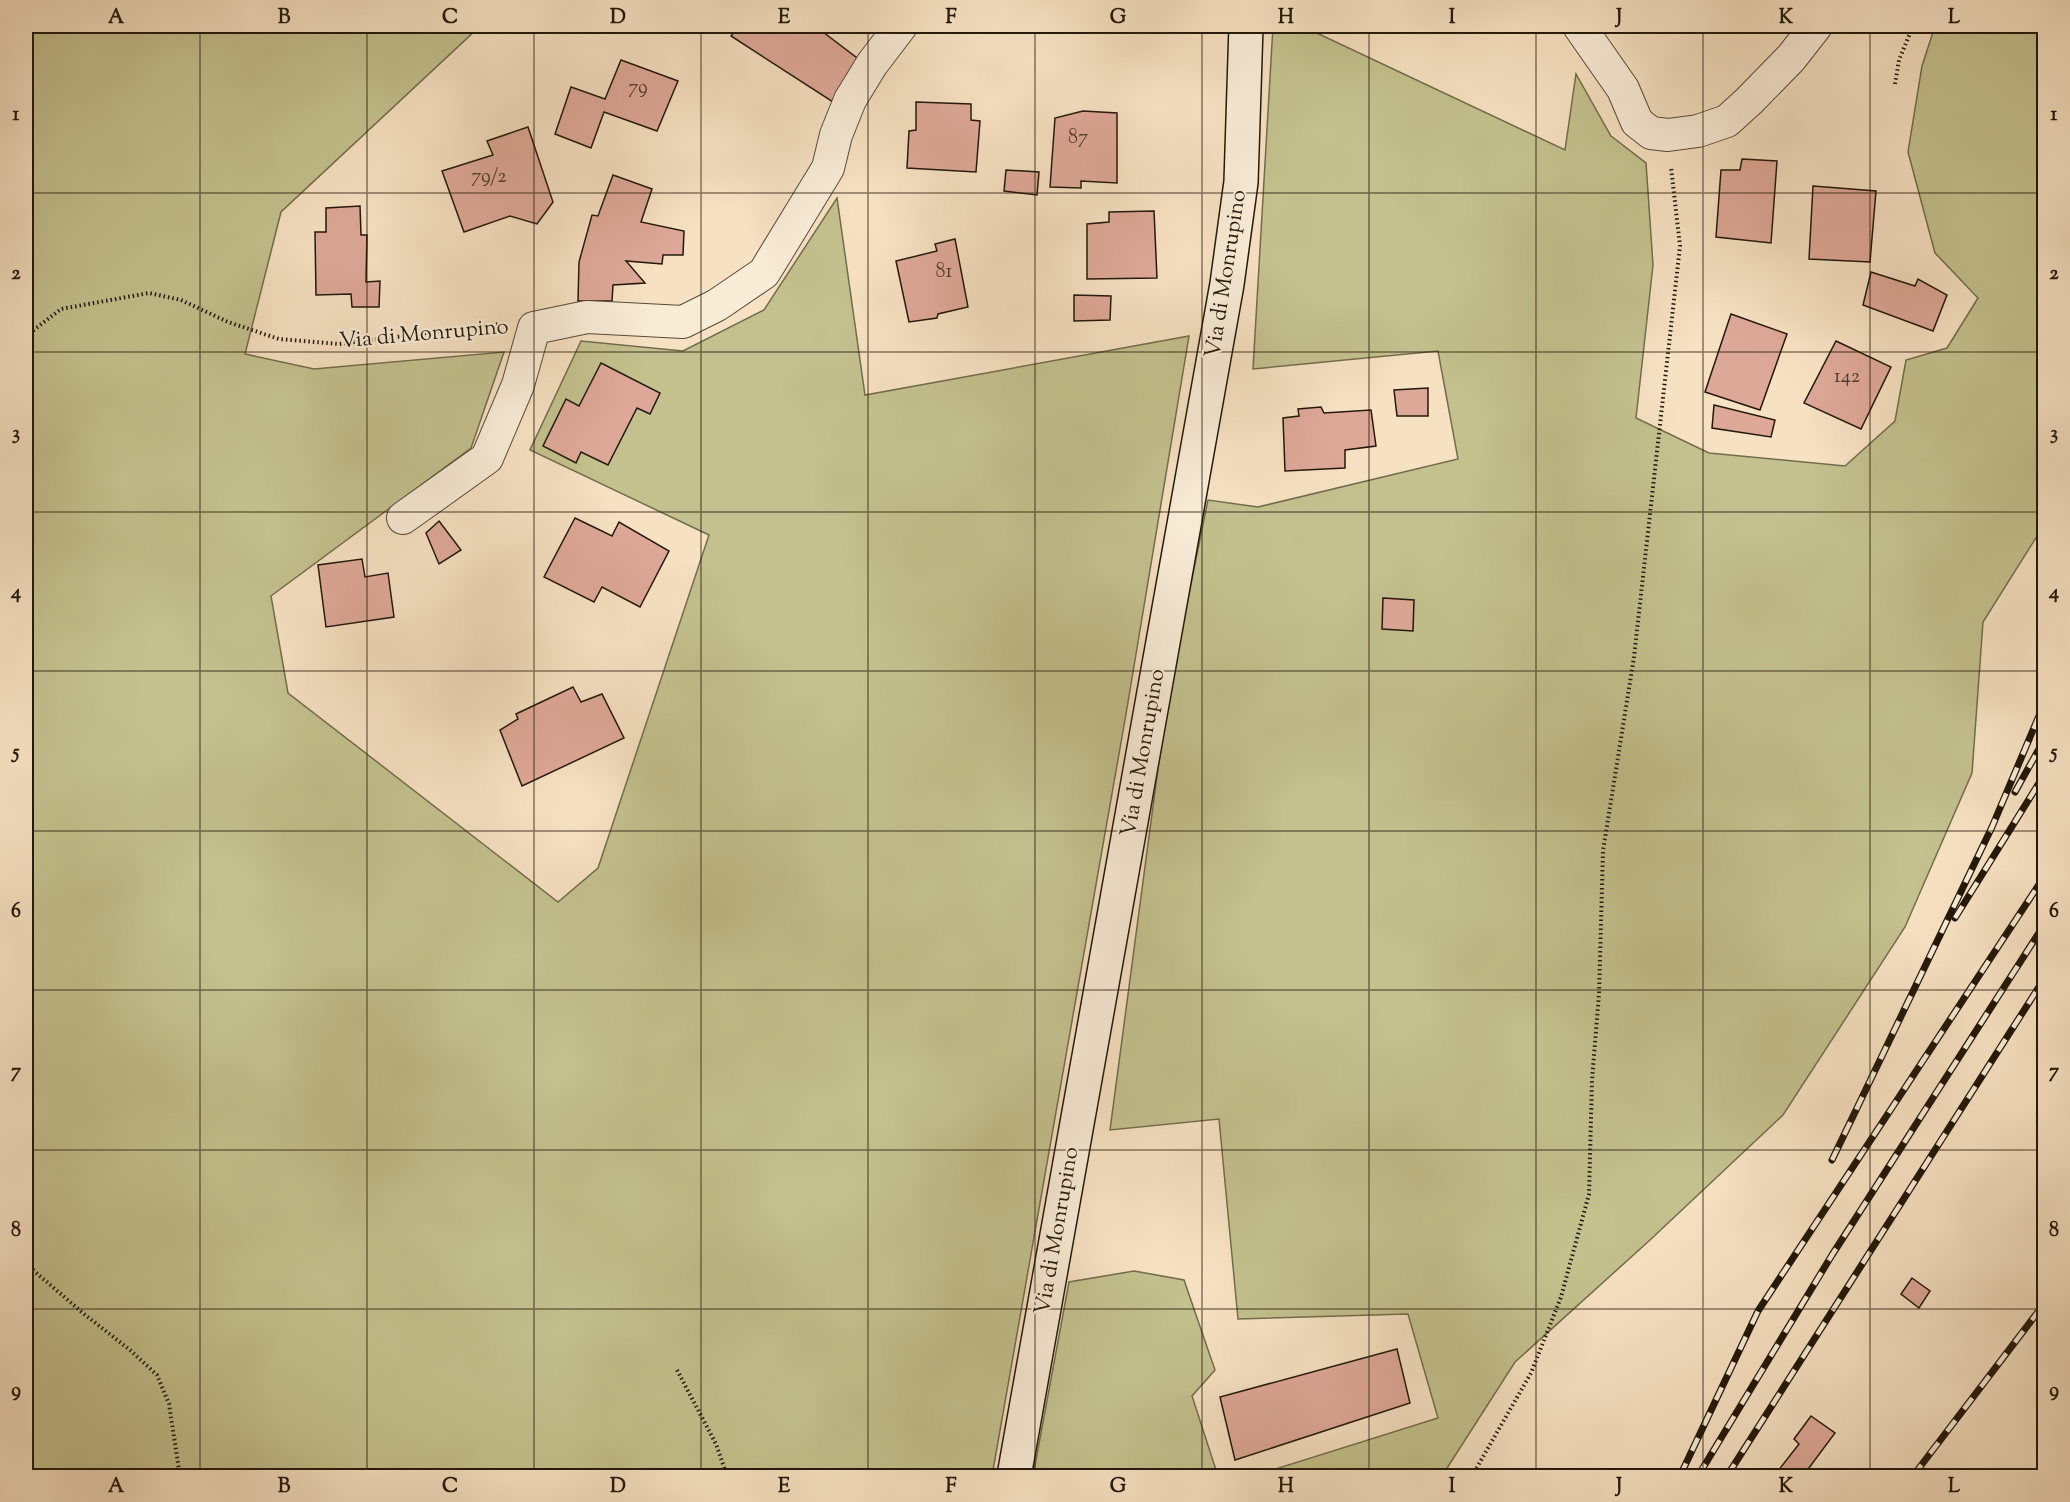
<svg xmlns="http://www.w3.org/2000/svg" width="2070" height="1502" font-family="'Sorts Mill Goudy',serif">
	<rect width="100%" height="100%" fill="#f6e1c2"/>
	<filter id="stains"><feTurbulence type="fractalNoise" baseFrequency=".00333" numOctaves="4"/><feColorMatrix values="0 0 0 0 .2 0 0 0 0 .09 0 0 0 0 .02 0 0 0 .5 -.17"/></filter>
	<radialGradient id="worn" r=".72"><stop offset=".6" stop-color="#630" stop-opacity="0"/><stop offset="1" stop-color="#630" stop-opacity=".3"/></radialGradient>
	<!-- green -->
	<g fill="#c3c18e" stroke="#736c4c" stroke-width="1.5">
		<path d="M 26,26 L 485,26 L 476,30 L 281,212 L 245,354 L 314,369 L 504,352 L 471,448 L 271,596 L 288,693 L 558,902 L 598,868 L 709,535 L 530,450 L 581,341 L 683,351 L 764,310 L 837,198 L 865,395 L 1189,336 L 1126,714 L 992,1476 L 26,1476 Z"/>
		<path d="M 1273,26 L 1302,26 L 1565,150 L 1576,74 L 1611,136 L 1646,163 L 1653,265 L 1636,418 L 1709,453 L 1845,466 L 1895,421 L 1906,360 L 1947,348 L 1978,298 L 1935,253 L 1908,152 L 1922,66 L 1935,26 L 2044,26 L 2044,525 L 1983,622 L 1972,773 L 1905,927 L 1783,1115 L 1650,1240 L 1515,1362 L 1442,1476 L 1253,1476 L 1438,1418 L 1408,1314 L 1238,1319 L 1219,1119 L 1110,1130 L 1167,701 L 1208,500 L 1258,507 L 1458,459 L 1438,351 L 1253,369 Z"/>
		<path d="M 1134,1271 L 1184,1280 L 1215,1370 L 1192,1396 L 1218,1476 L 1033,1476 L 1069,1282 Z"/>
	</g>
	<!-- building -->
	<g fill="#dea898" stroke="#23180a" stroke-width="1.5">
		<path d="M 738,26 L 815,26 L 861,61 L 833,102 L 731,36 Z"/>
		<path d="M 621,60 L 678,81 L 657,131 L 604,112 L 591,148 L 555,134 L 571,87 L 605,99 Z"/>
		<path d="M 916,102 L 971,104 L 971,120 L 980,121 L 976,172 L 907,168 L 909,131 L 916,130 Z"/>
		<path d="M 1083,111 L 1117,113 L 1117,183 L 1081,181 L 1081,188 L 1050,187 L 1055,118 Z"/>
		<path d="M 528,127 L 553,202 L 537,224 L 510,216 L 464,232 L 442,171 L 493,155 L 487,141 Z"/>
		<path d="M 1742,159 L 1777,161 L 1771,243 L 1716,237 L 1721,170 L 1740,170 Z"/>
		<path d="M 1006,170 L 1039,172 L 1037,195 L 1004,191 Z"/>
		<path d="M 613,175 L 652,189 L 641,222 L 684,231 L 683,255 L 663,255 L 662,264 L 626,261 L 645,283 L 613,285 L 612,301 L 578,301 L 579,262 L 592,215 L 598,216 Z"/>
		<path d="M 1813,186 L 1876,191 L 1870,262 L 1809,259 Z"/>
		<path d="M 360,206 L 361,235 L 367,235 L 366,282 L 380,281 L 379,307 L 352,307 L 351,294 L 316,295 L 315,232 L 326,232 L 326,208 Z"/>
		<path d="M 1154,211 L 1157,278 L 1087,279 L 1087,224 L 1109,222 L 1109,212 Z"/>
		<path d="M 955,239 L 968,307 L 938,314 L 937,318 L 909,322 L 896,261 L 937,251 L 935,244 Z"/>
		<path d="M 1871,272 L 1915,286 L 1918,279 L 1947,295 L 1933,331 L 1863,305 Z"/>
		<path d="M 1074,295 L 1111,296 L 1110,320 L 1074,321 Z"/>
		<path d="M 1731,314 L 1787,334 L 1760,410 L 1705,392 Z"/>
		<path d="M 1836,341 L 1891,367 L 1861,429 L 1804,403 Z"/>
		<path d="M 601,363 L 660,393 L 650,414 L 637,408 L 608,465 L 581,452 L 576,463 L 543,446 L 566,399 L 579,406 Z"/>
		<path d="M 1428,388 L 1428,416 L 1397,416 L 1394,390 Z"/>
		<path d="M 1714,405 L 1775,420 L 1771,437 L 1712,428 Z"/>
		<path d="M 1321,407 L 1324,413 L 1371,410 L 1376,446 L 1345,450 L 1345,468 L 1285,471 L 1283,418 L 1299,416 L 1298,409 Z"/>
		<path d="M 575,518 L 612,536 L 619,522 L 669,551 L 640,607 L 602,587 L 594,602 L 544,577 Z"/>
		<path d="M 439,521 L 461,550 L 439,564 L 426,533 Z"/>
		<path d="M 362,559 L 365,577 L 388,573 L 394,617 L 326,627 L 318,565 Z"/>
		<path d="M 1383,598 L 1414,600 L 1413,631 L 1382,629 Z"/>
		<path d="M 573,687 L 581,702 L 602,694 L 624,738 L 522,786 L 500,730 L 518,719 L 516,714 Z"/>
		<path d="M 1912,1278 L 1930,1291 L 1919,1308 L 1901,1294 Z"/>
		<path d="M 1397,1349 L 1410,1403 L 1235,1460 L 1220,1397 Z"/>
		<path d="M 1811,1416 L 1835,1433 L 1803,1476 L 1774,1476 L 1799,1444 L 1794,1439 Z"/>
	</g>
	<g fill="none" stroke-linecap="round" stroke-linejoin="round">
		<!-- minor casing -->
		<g stroke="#584a38" stroke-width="34">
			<g id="minor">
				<path d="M 1579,26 L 1623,89 L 1637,122 L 1651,133 L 1668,135 L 1698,131 L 1727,121 L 1749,101 L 1791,58 L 1816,26"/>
				<path d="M 403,518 L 487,458 L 518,385 L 534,328 L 587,317 L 683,322 L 717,305 L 764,273 L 828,168 L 836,135 L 850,100 L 872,64 L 901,26"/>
			</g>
		</g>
		<!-- secondary casing -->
		<g stroke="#23180a" stroke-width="36">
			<path id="secondary" d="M 1014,1476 L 1227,284 L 1241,182 L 1246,26"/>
		</g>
		<!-- path -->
		<g stroke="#23180a" stroke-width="4" stroke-dasharray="1.5 3" stroke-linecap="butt">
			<path d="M 1895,84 L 1899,60 L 1913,26"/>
			<path d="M 26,336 L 61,309 L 149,293 L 181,300 L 228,322 L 279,339 L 339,344 L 499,324"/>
			<path d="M 26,1264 L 84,1314 L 130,1350 L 157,1375 L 169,1404 L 180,1476"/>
			<path d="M 677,1370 L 716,1444 L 727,1476"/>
			<path d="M 1472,1476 L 1531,1373 L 1561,1297 L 1589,1194 L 1592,1080 L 1599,994 L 1603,851 L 1634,657 L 1680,246 L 1671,167"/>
		</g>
		<!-- minor -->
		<use href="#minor" stroke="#f9ecd7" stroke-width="32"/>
		<!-- secondary -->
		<use href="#secondary" stroke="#f9ecd7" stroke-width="33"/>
		<!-- rail casing -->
		<g stroke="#23180a" stroke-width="7">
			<g id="rail">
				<path d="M 2015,792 L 2044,740"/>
				<path d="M 1955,918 L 2044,775"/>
				<path d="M 1832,1160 L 1992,827 L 2044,704"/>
				<path d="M 1680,1476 L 1758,1311 L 2044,877"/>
				<path d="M 1698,1476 L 1832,1255 L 2044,925"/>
				<path d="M 1727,1476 L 2044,979"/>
				<path d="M 1913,1476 L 2044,1304"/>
			</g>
		</g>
		<!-- rail -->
		<use href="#rail" stroke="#f9ecd7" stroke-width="4.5" stroke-dasharray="14" stroke-linecap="butt"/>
	</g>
	<!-- grid -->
	<path fill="none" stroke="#23180a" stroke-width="1.5" stroke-opacity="0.55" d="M 200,26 L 200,1476M 367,26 L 367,1476M 534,26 L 534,1476M 701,26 L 701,1476M 868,26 L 868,1476M 1035,26 L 1035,1476M 1202,26 L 1202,1476M 1369,26 L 1369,1476M 1536,26 L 1536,1476M 1703,26 L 1703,1476M 1870,26 L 1870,1476M 26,193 L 2044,193M 26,352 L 2044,352M 26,512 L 2044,512M 26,671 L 2044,671M 26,831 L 2044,831M 26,990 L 2044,990M 26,1150 L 2044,1150M 26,1309 L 2044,1309"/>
	<g text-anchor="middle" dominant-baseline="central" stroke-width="4.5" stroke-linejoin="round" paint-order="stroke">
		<!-- number labels -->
		<g font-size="20" fill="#523c2e">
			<text x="638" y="88">79</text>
			<text x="1078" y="138">87</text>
			<text x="489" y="177">79/2</text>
			<text x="944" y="272">81</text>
			<text x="1847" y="377">142</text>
		</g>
		<!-- street labels -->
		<g font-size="22" fill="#23180a" stroke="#f9ecd7">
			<text transform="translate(1227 274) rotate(-81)">Via di Monrupino</text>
			<text transform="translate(424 335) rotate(-5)">Via di Monrupino</text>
			<text transform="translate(1144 753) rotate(-80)">Via di Monrupino</text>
			<text transform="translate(1058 1231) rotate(-80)">Via di Monrupino</text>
		</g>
	</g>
	<!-- margin -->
	<rect width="2070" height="1502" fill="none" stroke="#f6e1c2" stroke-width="66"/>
	<rect x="33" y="33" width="2004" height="1436" fill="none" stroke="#23180a" stroke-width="2"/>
	<g font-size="20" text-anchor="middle" font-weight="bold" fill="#23180a">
		<text x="116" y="23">A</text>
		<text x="284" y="23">B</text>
		<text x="450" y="23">C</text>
		<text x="618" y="23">D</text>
		<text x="784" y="23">E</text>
		<text x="951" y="23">F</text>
		<text x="1118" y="23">G</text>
		<text x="1286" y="23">H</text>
		<text x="1452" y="23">I</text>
		<text x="1619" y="23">J</text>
		<text x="1786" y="23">K</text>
		<text x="1954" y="23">L</text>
		<text x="16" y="120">1</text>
		<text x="2054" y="120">1</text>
		<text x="16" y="279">2</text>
		<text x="2054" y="279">2</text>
		<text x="16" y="439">3</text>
		<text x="2054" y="439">3</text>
		<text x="16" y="598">4</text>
		<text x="2054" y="598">4</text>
		<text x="16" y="758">5</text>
		<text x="2054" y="758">5</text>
		<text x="16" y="917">6</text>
		<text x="2054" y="917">6</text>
		<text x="16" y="1077">7</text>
		<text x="2054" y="1077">7</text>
		<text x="16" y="1236">8</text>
		<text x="2054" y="1236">8</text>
		<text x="16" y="1396">9</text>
		<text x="2054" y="1396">9</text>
		<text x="116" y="1492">A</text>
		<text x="284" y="1492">B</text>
		<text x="450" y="1492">C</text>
		<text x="618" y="1492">D</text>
		<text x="784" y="1492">E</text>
		<text x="951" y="1492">F</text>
		<text x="1118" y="1492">G</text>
		<text x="1286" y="1492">H</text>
		<text x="1452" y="1492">I</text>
		<text x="1619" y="1492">J</text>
		<text x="1786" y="1492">K</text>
		<text x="1954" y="1492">L</text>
	</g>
	<rect width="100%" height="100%" filter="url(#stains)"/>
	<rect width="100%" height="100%" fill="url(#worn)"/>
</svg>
